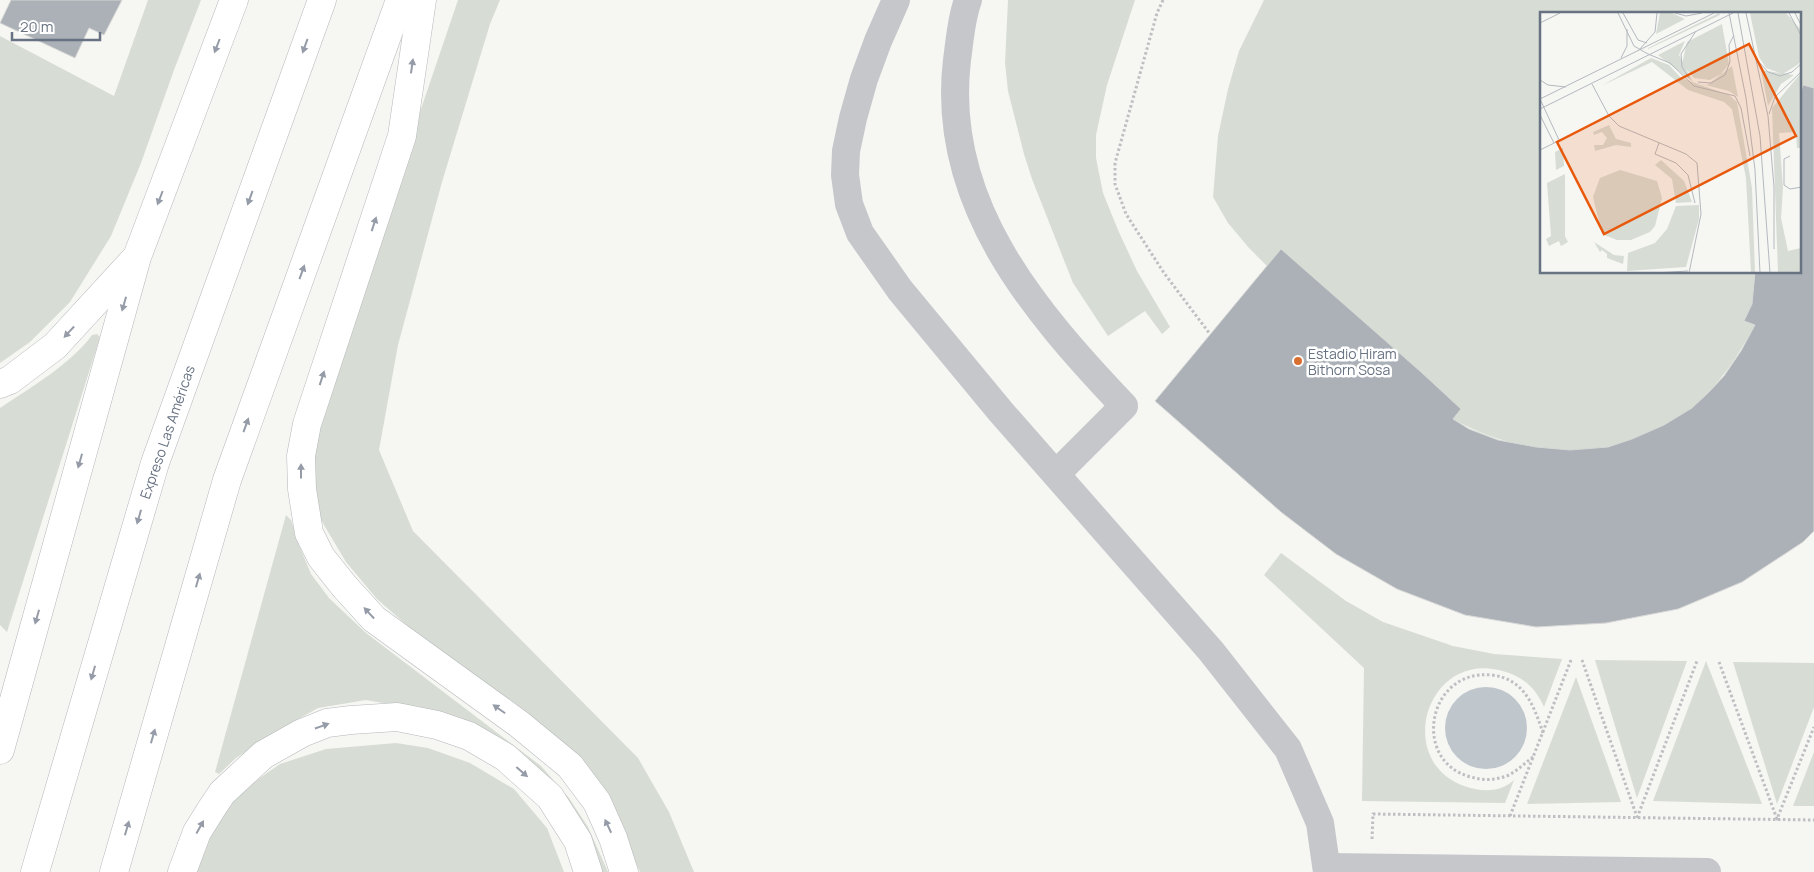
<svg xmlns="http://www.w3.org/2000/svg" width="1814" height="872" font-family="Manrope,sans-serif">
	<rect width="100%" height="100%" fill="#f6f6f3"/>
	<!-- green -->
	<g fill="#d7ddd4">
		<path d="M 148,0 L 201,0 L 174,70 L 141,163 L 111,236 L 70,302 L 30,342 L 0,363 L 0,36 L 114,96 Z"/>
		<path d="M 458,0 L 500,0 L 490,24 L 442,182 L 398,345 L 379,450 L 413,531 L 638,758 L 669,812 L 694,872 L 640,872 L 610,803 L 377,599 L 346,562 L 321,520 L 312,478 L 313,435 L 369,262 Z"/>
		<path d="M 1008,0 L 1135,0 L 1107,85 L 1096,135 L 1096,158 L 1103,193 L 1118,230 L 1137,271 L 1170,327 L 1162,334 L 1145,311 L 1108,336 L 1073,283 L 1032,179 L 1024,154 L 1008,91 L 1005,63 Z"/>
		<path d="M 1264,0 L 1814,0 L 1814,88 L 1803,85 L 1800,95 L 1800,14 L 1542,14 L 1542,272 L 1755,273 L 1752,304 L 1744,321 L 1755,325 C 1737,357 1722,382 1693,407 C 1681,417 1665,425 1650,431 C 1637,437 1622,444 1607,447 C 1556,456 1498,445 1453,419 L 1281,250 L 1267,266 L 1249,248 L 1228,223 L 1213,197 L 1218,136 L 1228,89 L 1239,51 Z"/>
		<path d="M 97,334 L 100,337 L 7,632 L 0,625 L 0,408 C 30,388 71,364 92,335 Z"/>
		<path d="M 286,515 L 291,520 L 299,545 L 311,574 L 329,598 L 366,633 L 541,766 L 569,798 L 588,827 L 608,872 L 599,872 L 584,831 L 423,710 L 366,700 L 318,708 L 275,732 L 236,758 L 219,774 L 215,772 Z"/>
		<path d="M 1281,553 L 1346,601 L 1383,622 L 1453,646 L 1494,654 L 1562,659 L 1544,707 C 1536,689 1525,678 1506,672 C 1428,646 1392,760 1464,786 C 1481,792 1500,793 1514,780 L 1505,803 L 1362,801 L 1364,668 L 1264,575 Z"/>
		<path d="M 1595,660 L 1687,661 L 1637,798 Z"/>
		<path d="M 1706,661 L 1762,804 L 1653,801 Z"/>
		<path d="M 1733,662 L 1814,663 L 1814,707 L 1777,804 Z"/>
		<path d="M 1576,677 L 1621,802 L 1527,804 Z"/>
		<path d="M 396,743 L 428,748 L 470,763 L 514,789 L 547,828 L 564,872 L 193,872 L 204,847 L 231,798 L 280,764 L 326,749 Z"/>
		<path d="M 1814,752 L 1814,806 L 1793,806 Z"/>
	</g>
	<!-- water -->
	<circle fill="#bfc6cc" cx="1486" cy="728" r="41"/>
	<!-- building -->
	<g fill="#abb1b7" stroke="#d7d8d6">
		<path d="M 11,0 L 122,0 L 104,35 L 89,28 L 75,58 L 0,23 Z"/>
		<path d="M 1803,85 L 1814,88 L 1814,531 L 1803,542 L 1742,582 L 1678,609 L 1606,623 L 1536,627 L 1465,615 L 1397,589 L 1336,554 L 1281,512 L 1155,401 L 1281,249 L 1421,372 L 1461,409 L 1453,419 L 1469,429 L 1498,440 L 1536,447 L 1570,450 L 1608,447 L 1632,439 L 1664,425 L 1692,408 L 1709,392 L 1724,376 L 1741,351 L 1755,325 L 1744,321 L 1752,304 L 1755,272 L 1800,272 L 1800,95 Z"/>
	</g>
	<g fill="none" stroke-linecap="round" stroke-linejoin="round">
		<!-- highway casing -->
		<g stroke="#b5b7bb" stroke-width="29">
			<g id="highway">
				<path d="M 422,0 L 402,136 L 307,424 L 301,456 L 302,489 L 309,533 L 321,557 L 344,586 L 374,619 L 519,724 L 570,766 L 597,802 L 613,838 L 624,872"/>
				<path d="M 0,384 L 10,380 L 55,346 L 134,260"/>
				<path d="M 0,750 L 137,257 L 234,0"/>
				<path d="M 35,872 L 155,463 L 322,0"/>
				<path d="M 114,872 L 227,480 L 400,0"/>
				<path d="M 182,872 L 197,832 L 212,808 L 222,793 L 263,755 L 302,733 L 327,723 L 351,720 L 397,717 L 437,725 L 469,736 L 505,757 L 550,797 L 578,841 L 588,872"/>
			</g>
		</g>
		<!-- path -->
		<g stroke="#bebfc2" stroke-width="3" stroke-dasharray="2.5 2.5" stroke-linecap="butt">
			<path d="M 1163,0 L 1157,13 L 1115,163 L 1115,184 L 1126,214 L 1164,273 L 1210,334"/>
			<path d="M 1582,660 L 1637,817"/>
			<path d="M 1719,662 L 1777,819 L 1814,727"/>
			<path d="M 1533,757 C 1525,763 1518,770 1509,775 C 1497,780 1484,781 1471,777 C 1411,762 1427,669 1491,675 C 1524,678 1534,706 1543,733"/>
			<path d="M 1510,816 L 1571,660"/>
			<path d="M 1637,818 L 1697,661"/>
			<path d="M 1372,839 L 1373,814 L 1814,820"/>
		</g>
		<!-- minor -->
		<g stroke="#c5c7cb" stroke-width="28">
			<path d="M 896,0 L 878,41 L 864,79 L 853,118 L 846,151 L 845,175 L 849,204 L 860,233 L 900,290 L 1001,412 L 1211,651 L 1288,749 L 1320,823 L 1327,872"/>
			<path d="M 968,0 C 961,19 960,39 957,60 C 940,202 1033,310 1124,406 L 1056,474"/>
			<path d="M 1327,867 L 1707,872"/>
		</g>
		<!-- highway -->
		<use href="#highway" stroke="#fff" stroke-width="28"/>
	</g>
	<!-- one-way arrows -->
	<defs><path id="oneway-solid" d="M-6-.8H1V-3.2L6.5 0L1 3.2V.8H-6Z" transform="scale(1.25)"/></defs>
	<g fill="#959ca8">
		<use href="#oneway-solid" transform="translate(217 46) rotate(111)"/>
		<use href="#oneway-solid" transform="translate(305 46) rotate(110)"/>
		<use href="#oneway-solid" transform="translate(412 66) rotate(-82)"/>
		<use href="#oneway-solid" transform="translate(160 198) rotate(111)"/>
		<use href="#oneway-solid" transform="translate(250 198) rotate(110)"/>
		<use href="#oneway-solid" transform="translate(374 224) rotate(-72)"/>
		<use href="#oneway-solid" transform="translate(302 272) rotate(-70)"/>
		<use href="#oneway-solid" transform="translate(124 304) rotate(106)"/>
		<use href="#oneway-solid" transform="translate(69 332) rotate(133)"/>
		<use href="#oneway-solid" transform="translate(322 378) rotate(-72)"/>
		<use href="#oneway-solid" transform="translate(246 425) rotate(-70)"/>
		<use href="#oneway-solid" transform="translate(80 461) rotate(106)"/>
		<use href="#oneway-solid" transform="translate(301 471) rotate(-90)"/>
		<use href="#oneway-solid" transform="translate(139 517) rotate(106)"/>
		<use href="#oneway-solid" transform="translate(198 580) rotate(-74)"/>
		<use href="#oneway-solid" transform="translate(369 613) rotate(-133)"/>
		<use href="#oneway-solid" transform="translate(37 617) rotate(106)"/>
		<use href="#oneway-solid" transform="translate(93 673) rotate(106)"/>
		<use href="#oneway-solid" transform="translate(499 709) rotate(-145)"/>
		<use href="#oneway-solid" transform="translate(322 726) rotate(-19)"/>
		<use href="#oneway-solid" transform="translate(153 736) rotate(-74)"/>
		<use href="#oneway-solid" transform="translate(522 772) rotate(41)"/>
		<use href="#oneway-solid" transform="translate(608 826) rotate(-115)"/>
		<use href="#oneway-solid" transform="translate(200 827) rotate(-61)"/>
		<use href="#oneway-solid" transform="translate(127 828) rotate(-74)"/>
	</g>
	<!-- markers -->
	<circle fill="#d86f31" stroke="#fff" stroke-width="2" cx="1298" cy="361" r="5"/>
	<g text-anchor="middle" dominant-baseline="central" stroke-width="5" stroke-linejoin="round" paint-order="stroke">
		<!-- poi labels -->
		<g font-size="14" fill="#677282" stroke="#fff" text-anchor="start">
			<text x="1308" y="353">Estadio Hiram<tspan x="1308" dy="16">Bithorn Sosa</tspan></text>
		</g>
		<!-- street labels -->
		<g font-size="14" fill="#677282" stroke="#fff">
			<text transform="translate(167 432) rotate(-71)">Expreso Las Américas</text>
		</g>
	</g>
	<!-- overview -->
	<g transform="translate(1540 12)">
		<rect width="261" height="261" fill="#f6f6f3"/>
		<path d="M 120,1 L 132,1 L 145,7 L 116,22 ZM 179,1 L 180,3 L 108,37 L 108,36 ZM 210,1 L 246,1 L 261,18 L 262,48 L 257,53 L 243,62 L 226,56 L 219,45 ZM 182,12 L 189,52 L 181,62 L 170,68 L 154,66 L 142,52 L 147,30 ZM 145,29 L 139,43 L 153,70 L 167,73 L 192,54 L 198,85 L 189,79 L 153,70 L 118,43 ZM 111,46 L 129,53 L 141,66 L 189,83 L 197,90 L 212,176 L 215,261 L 211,260 L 206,166 L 192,97 L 184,90 L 148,78 L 112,50 L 61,74 ZM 221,58 L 254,63 L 241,72 L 228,94 ZM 261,61 L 261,136 L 257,136 L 256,120 L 239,121 L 243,176 L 241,206 L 248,239 L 261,236 L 261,261 L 238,261 L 232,96 ZM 69,113 L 76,127 L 91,131 L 91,135 L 76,133 L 55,139 L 54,133 L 63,133 L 67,126 L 62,120 L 54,123 L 53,120 ZM 23,136 L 24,154 L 16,158 L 15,140 ZM 121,148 L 144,169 L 152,190 L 136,191 L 132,167 L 115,153 ZM 80,158 L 117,169 L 122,186 L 115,214 L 110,220 L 91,228 L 77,228 L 62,222 L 53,185 L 60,166 ZM 25,162 L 25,224 L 28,230 L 21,234 L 19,229 L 9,234 L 6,227 L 11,224 L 7,171 ZM 159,193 L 159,207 L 146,255 L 87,259 L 88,241 L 115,231 L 127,217 L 136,194 ZM 54,230 L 74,243 L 84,244 L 83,252 L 67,246 L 67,242 L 62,238 L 60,240 Z" fill="#d7ddd4"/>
		<path fill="none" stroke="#b4b9bf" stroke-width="1" d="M 78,1 L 94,34 L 108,42M 83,1 L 98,28 L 107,31M 135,1 L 146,4 L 162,1M 189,1 L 206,86 L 215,158 L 220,261M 198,1 L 220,124 L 230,261M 206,1 L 228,104 L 234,175 L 234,237M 249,1 L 262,25M 255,1 L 262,15M 0,11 L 20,1M 99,38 L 115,20 L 117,1M 108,42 L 130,51 L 154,74 L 195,84 L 201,96 L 210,144M 81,46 L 87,34 L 87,17M 219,50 L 228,60 L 240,64 L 252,60 L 262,51M 149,66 L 142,55 L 141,42 L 156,19M 0,68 L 8,73 L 26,75M 158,70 L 171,71 L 185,63 L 190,50 L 189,33 L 194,23M 52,72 L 69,104 L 79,114 L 146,142 L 157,151 L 161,202 L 149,261M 0,87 L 19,128M 0,87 L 174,1M 0,97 L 193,1M 229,102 L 235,85 L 262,59M 0,103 L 14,131M 119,131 L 115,142 L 136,151 L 148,163 L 155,191M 0,138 L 69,104M 250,144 L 244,147 L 244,173 L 250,177 L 262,175M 115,261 L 148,259"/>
		<path fill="#e8590c" fill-opacity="0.15" stroke="#e8590c" stroke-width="2.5" d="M 209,32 L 256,124 L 64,222 L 17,130 Z"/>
		<rect width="261" height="261" fill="none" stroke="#677282" stroke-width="2.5"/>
	</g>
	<!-- scale -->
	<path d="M12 32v8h88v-8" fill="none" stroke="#677282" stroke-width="2.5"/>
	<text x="20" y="32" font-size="15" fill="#677282" stroke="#ffffff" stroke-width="4" paint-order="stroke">20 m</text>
</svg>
